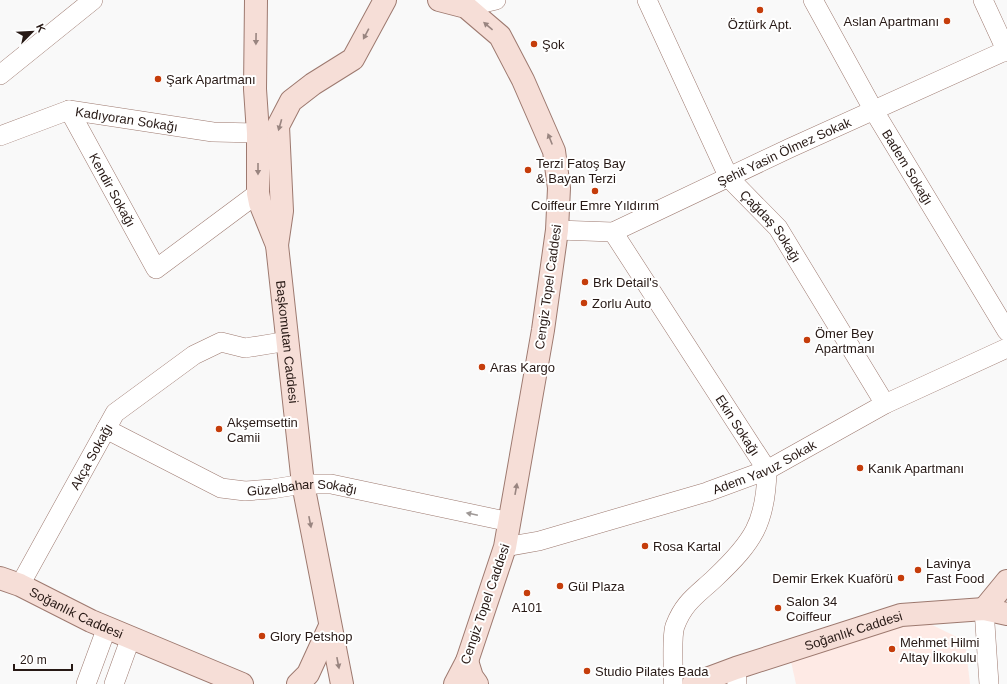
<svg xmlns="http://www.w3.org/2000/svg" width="1007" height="684" font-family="Helvetica,sans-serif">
	<rect width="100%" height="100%" fill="#f9f9f9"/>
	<!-- built -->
	<path fill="#feeae5" d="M 922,620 L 965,641 L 970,684 L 796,684 L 790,657 Z"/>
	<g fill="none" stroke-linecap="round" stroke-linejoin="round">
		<!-- street casing -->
		<g stroke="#9d796f" stroke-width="20">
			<g id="street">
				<path id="s1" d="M 647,0 L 729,178 L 778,228 L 885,404"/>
				<path id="s2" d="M 813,0 L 874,111 L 1007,331"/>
				<path d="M 983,0 L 1007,52"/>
				<path d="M 466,7 L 496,0"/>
				<path d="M 0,75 L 93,0"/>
				<path id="s3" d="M 69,110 L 156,269 L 258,193"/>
				<path id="s4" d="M 0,136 L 69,110 L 213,132 L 258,133"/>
				<path id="s5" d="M 557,230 L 613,232 L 790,148 L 1007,50"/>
				<path id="s6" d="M 613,232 L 767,470 C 766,523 753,542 715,578 C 697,595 684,602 675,626 C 671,636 674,671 673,684"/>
				<path id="s7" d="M 106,429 L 221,488 L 245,491 L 272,489 L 303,484 L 331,484 L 510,522"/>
				<path id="s8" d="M 505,547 L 539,541 L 707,492 L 767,470 L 885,404 L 1007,348"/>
				<path id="s9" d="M 20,585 L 115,413 L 194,355 L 221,342 L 245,348 L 288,341"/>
				<path d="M 984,609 L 989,684"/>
				<path d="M 736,668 L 737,684"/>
				<path d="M 86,684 L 107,627"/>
				<path d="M 114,684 L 131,637"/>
			</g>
		</g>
		<!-- secondary casing -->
		<g stroke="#9d796f" stroke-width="24">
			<g id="secondary">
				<path id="s10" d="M 256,0 L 255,89 L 258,133 L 258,193 L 260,203 L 277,245 L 303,484 L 342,684"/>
				<path d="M 439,0 L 466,7 L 500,36 L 523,80 L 554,151 L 559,188 L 557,230 L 543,330 L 505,547 L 467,661 L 455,684"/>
				<path d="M 277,245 L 282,211 L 278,126 L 291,101 L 313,84 L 353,59 L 385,0"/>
				<path id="s11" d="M 0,578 L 20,585 L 91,621 L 242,684"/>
				<path d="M 984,609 L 1007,581"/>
				<path d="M 467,661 L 472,677 L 477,684"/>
				<path d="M 298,684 L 308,674 L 330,626"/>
				<path id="s12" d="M 693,684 L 736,668 L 901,615 L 984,609 L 1007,614"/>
			</g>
		</g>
		<!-- street -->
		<use href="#street" stroke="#fff" stroke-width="19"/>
		<!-- secondary -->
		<use href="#secondary" stroke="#f6ded7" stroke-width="22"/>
	</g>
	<!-- one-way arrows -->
	<defs><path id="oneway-solid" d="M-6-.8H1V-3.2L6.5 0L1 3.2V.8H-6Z"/></defs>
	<g fill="#998580">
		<use href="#oneway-solid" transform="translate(488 26) rotate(-140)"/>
		<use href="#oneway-solid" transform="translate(366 34) rotate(118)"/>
		<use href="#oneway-solid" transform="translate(256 39) rotate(91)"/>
		<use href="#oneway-solid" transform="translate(280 125) rotate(106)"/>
		<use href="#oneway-solid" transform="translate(550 139) rotate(-112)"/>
		<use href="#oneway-solid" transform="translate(258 169) rotate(90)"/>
		<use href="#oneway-solid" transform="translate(516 489) rotate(-80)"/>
		<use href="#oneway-solid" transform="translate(310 522) rotate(79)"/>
		<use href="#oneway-solid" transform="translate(338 663) rotate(79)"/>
	</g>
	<use fill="#9e9896" href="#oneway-solid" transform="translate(472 514) rotate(-168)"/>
	<!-- markers -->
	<g fill="#c53d0b" stroke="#fff" stroke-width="1.5">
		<circle cx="760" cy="10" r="4"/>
		<circle cx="947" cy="21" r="4"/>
		<circle cx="534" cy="44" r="4"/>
		<circle cx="158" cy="79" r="4"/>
		<circle cx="528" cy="170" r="4"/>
		<circle cx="595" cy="191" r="4"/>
		<circle cx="585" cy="282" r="4"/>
		<circle cx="584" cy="303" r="4"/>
		<circle cx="807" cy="340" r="4"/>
		<circle cx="482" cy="367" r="4"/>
		<circle cx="219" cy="429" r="4"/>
		<circle cx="860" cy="468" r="4"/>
		<circle cx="645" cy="546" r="4"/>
		<circle cx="918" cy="570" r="4"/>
		<circle cx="901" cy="578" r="4"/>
		<circle cx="560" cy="586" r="4"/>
		<circle cx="527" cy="593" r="4"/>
		<circle cx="778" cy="608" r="4"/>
		<circle cx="262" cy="636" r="4"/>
		<circle cx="892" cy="649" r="4"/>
		<circle cx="587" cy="671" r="4"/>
	</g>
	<g text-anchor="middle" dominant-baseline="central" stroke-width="4" stroke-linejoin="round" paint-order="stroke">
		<!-- poi labels -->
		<g font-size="13" fill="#271915" stroke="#fff" text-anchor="start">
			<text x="939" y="21" text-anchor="end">Aslan Apartmanı</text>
			<text x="760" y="24" text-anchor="middle">Öztürk Apt.</text>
			<text x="542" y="44">Şok</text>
			<text x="166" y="79">Şark Apartmanı</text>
			<text x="536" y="163">Terzi Fatoş Bay<tspan x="536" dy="15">&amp; Bayan Terzi</tspan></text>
			<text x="595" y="205" text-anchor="middle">Coiffeur Emre Yıldırım</text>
			<text x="593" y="282">Brk Detail's</text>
			<text x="592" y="303">Zorlu Auto</text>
			<text x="815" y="333">Ömer Bey<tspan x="815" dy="15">Apartmanı</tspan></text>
			<text x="490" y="367">Aras Kargo</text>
			<text x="227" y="422">Akşemsettin<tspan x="227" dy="15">Camii</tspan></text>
			<text x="868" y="468">Kanık Apartmanı</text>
			<text x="653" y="546">Rosa Kartal</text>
			<text x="926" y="563">Lavinya<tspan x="926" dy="15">Fast Food</tspan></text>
			<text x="893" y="578" text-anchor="end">Demir Erkek Kuaförü</text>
			<text x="568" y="586">Gül Plaza</text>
			<text x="786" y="601">Salon 34<tspan x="786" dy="15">Coiffeur</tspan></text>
			<text x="527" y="607" text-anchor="middle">A101</text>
			<text x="270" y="636">Glory Petshop</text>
			<text x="900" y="642">Mehmet Hilmi<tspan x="900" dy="15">Altay İlkokulu</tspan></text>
			<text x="595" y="671">Studio Pilates Bada</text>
		</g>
		<!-- street labels -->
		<g font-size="13" fill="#271915" stroke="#fff">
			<text stroke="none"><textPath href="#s4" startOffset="132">Kadıyoran Sokağı</textPath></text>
			<text stroke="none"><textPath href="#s5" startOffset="245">Şehit Yasin Ölmez Sokak</textPath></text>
			<text stroke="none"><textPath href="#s2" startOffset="192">Badem Sokağı</textPath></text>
			<text stroke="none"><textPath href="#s3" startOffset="91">Kendir Sokağı</textPath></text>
			<text stroke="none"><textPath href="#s1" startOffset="260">Çağdaş Sokağı</textPath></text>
			<text transform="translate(548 287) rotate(-82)">Cengiz Topel Caddesi</text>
			<text stroke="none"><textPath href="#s10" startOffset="346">Başkomutan Caddesi</textPath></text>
			<text stroke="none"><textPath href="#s6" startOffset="230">Ekin Sokağı</textPath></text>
			<text stroke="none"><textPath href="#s9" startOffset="147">Akça Sokağı</textPath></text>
			<text stroke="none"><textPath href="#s8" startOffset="272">Adem Yavuz Sokak</textPath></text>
			<text stroke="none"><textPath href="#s7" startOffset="211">Güzelbahar Sokağı</textPath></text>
			<text transform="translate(485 604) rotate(-71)">Cengiz Topel Caddesi</text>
			<text stroke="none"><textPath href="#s11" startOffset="84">Soğanlık Caddesi</textPath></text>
			<text stroke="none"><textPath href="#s12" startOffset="169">Soğanlık Caddesi</textPath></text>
		</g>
	</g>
	<!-- north arrow -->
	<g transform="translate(32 32) rotate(66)" stroke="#ffffff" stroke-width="3" paint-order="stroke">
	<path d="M0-3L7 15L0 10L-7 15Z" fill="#271915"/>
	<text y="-6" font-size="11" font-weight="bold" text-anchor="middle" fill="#271915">K</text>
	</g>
	<!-- scale -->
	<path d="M14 664v6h58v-6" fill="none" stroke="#271915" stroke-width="2"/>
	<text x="20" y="664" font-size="12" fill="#271915" stroke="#ffffff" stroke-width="3" paint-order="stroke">20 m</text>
</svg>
